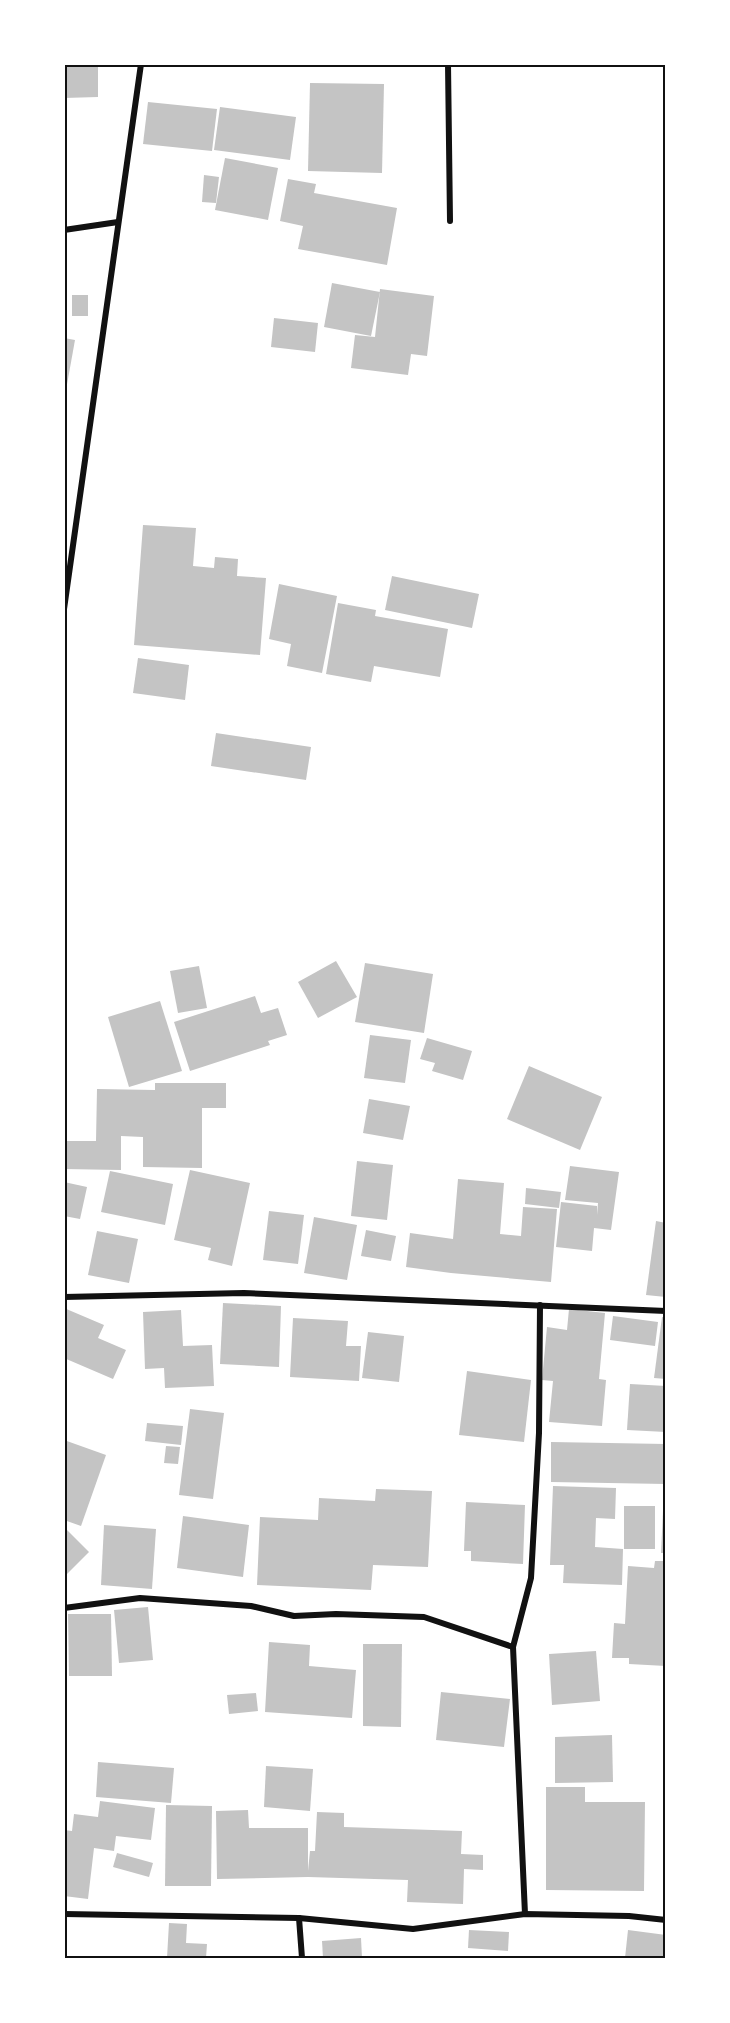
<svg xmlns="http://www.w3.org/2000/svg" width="730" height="2023" font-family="Signika,sans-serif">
	<rect width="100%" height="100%" fill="#fff"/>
	<!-- building -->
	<g fill="#c4c4c4">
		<path d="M 64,67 L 98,67 L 98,97 L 64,98 Z"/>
		<path d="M 310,83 L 384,84 L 382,173 L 308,171 Z"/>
		<path d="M 148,102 L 217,109 L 212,151 L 143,144 Z"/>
		<path d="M 220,107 L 296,117 L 290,160 L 214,150 Z"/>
		<path d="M 225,158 L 278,168 L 268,220 L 215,210 Z"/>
		<path d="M 204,175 L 219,177 L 216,203 L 202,202 Z"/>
		<path d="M 288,179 L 316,184 L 314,193 L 397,208 L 387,265 L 298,249 L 303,226 L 280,221 Z"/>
		<path d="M 332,283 L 380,292 L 371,336 L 324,327 Z"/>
		<path d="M 380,289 L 434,296 L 427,356 L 411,354 L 408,375 L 351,368 L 355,335 L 375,337 Z"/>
		<rect x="72" y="295" width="16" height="21"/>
		<path d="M 274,318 L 318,323 L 315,352 L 271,347 Z"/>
		<path d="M 64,338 L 75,340 L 66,390 L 64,389 Z"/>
		<path d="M 143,525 L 196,528 L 193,566 L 214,568 L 215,557 L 238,559 L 237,576 L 266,578 L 260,655 L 134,645 Z"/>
		<path d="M 392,576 L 479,594 L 472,628 L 385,610 Z"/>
		<path d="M 279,584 L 337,596 L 322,673 L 287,666 L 291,644 L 269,639 Z"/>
		<path d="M 338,603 L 376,610 L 375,616 L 448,629 L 440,677 L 374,666 L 371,682 L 326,674 Z"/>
		<path d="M 138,658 L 189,665 L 185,700 L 133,693 Z"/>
		<path d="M 216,733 L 311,747 L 306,780 L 211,766 Z"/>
		<path d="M 336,961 L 357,997 L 318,1018 L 298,982 Z"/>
		<path d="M 365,963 L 433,974 L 424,1033 L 355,1022 Z"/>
		<path d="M 199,966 L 207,1008 L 178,1013 L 170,971 Z"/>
		<path d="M 255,996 L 261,1013 L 278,1008 L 287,1035 L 268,1041 L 270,1045 L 190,1071 L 174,1022 Z"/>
		<path d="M 160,1001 L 182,1071 L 129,1087 L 108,1017 Z"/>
		<path d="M 370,1035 L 411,1040 L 405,1083 L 364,1078 Z"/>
		<path d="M 427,1038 L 472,1051 L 463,1080 L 432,1071 L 435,1063 L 420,1059 Z"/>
		<path d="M 529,1066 L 602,1097 L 580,1150 L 507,1119 Z"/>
		<path d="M 155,1083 L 226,1083 L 226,1108 L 202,1108 L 202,1168 L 143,1167 L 143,1137 L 121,1136 L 121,1170 L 64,1169 L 64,1141 L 96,1141 L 97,1089 L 155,1090 Z"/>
		<path d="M 369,1099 L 410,1106 L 403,1140 L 363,1133 Z"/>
		<path d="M 357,1161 L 393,1165 L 387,1220 L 351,1216 Z"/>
		<path d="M 570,1166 L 619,1172 L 611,1230 L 594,1228 L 592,1251 L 556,1247 L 561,1202 L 597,1206 L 597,1215 L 598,1203 L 565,1200 Z"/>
		<path d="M 190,1170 L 250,1183 L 232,1266 L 208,1260 L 211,1248 L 174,1240 Z"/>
		<path d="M 110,1171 L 173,1184 L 165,1225 L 101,1212 Z"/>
		<path d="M 458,1179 L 504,1183 L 500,1234 L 521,1236 L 523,1207 L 557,1209 L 551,1282 L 451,1273 L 406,1267 L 410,1233 L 453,1239 Z"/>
		<path d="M 64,1182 L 87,1187 L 80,1219 L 64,1216 Z"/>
		<path d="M 526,1188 L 561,1192 L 559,1208 L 525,1204 Z"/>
		<path d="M 269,1211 L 304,1215 L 298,1264 L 263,1260 Z"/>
		<path d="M 314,1217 L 357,1225 L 347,1280 L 304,1273 Z"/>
		<path d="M 656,1221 L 666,1223 L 666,1297 L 646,1295 Z"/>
		<path d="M 366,1230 L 396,1236 L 391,1261 L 361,1256 Z"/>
		<path d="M 97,1231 L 138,1239 L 129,1283 L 88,1275 Z"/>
		<path d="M 223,1303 L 281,1306 L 279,1367 L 220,1364 Z"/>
		<path d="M 64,1308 L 104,1325 L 98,1338 L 126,1350 L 113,1379 L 64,1358 Z"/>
		<path d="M 569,1309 L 605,1313 L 599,1379 L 606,1380 L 602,1426 L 549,1422 L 553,1381 L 542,1380 L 547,1327 L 567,1330 Z"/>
		<path d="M 181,1310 L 183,1346 L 212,1345 L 214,1386 L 165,1388 L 164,1368 L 145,1369 L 143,1312 Z"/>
		<path d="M 613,1316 L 658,1322 L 655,1346 L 610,1340 Z"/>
		<path d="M 662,1317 L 666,1318 L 666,1379 L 654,1378 Z"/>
		<path d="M 293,1318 L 348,1321 L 346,1346 L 361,1346 L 359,1381 L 290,1377 Z"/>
		<path d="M 368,1332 L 404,1336 L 399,1382 L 362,1378 Z"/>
		<path d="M 467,1371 L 531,1380 L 524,1442 L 459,1435 Z"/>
		<path d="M 630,1384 L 666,1386 L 666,1432 L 627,1430 Z"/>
		<path d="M 190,1409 L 224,1413 L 213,1499 L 179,1495 Z"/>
		<path d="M 147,1423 L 183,1426 L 181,1445 L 145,1441 Z"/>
		<path d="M 64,1440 L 106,1455 L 81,1526 L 64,1520 Z"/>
		<path d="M 551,1442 L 666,1444 L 666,1484 L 551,1482 Z"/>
		<path d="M 166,1446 L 180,1447 L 178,1464 L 164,1463 Z"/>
		<path d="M 553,1486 L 616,1488 L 615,1519 L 596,1518 L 595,1547 L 623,1549 L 622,1585 L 563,1583 L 564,1565 L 550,1565 Z"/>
		<path d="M 376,1489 L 432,1491 L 428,1567 L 373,1565 L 371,1590 L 257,1585 L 260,1517 L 318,1520 L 319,1498 L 375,1501 Z"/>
		<path d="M 466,1502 L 525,1505 L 523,1564 L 471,1561 L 471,1551 L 464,1551 Z"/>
		<rect x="624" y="1506" width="31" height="43"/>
		<path d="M 663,1511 L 666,1511 L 666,1553 L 661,1553 Z"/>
		<path d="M 183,1516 L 249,1525 L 243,1577 L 177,1568 Z"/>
		<path d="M 104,1525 L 156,1529 L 152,1589 L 101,1585 Z"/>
		<path d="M 64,1527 L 89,1552 L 64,1577 Z"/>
		<path d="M 655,1561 L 666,1561 L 666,1666 L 629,1664 L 629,1658 L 612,1658 L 614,1623 L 625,1624 L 628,1566 L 654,1568 Z"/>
		<path d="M 148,1607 L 153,1660 L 119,1663 L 114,1610 Z"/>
		<path d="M 68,1614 L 111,1614 L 112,1676 L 69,1676 Z"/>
		<path d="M 269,1642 L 310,1645 L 309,1666 L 356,1670 L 352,1718 L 265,1712 Z"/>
		<path d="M 363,1644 L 402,1644 L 401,1727 L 363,1726 Z"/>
		<path d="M 596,1651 L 600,1701 L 552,1705 L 549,1654 Z"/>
		<path d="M 441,1692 L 510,1699 L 504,1747 L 436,1740 Z"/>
		<path d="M 256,1693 L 258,1711 L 229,1714 L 227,1695 Z"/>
		<path d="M 612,1735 L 613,1782 L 555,1783 L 555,1737 Z"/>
		<path d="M 98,1762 L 174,1768 L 171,1803 L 96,1797 Z"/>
		<path d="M 266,1766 L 313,1769 L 310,1811 L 264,1807 Z"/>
		<path d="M 546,1787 L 585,1787 L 585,1802 L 645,1802 L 644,1891 L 546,1890 Z"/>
		<path d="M 100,1801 L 155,1808 L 151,1840 L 116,1836 L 114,1851 L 94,1848 L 88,1899 L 64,1896 L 64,1830 L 72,1831 L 74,1814 L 98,1817 Z"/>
		<path d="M 166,1805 L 212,1806 L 211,1886 L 165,1886 Z"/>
		<path d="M 248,1810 L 249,1828 L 308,1828 L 308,1871 L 310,1851 L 315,1851 L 317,1812 L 344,1813 L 344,1827 L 462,1831 L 461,1854 L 483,1855 L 483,1870 L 464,1869 L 463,1904 L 407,1902 L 408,1880 L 308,1877 L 217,1879 L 216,1811 Z"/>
		<path d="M 117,1853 L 153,1863 L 149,1877 L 113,1867 Z"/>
		<path d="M 169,1923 L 187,1924 L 186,1943 L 207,1944 L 206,1958 L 167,1958 Z"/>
		<path d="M 469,1930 L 509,1932 L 508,1951 L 468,1948 Z"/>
		<path d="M 628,1930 L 666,1935 L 666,1958 L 625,1958 Z"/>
		<path d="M 361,1938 L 362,1958 L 323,1958 L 322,1941 Z"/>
	</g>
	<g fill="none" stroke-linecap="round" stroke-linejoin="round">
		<!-- minor -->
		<g stroke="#111" stroke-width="6">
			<path d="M 448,64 L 450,221"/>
			<path d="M 64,230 L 118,222"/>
			<path d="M 64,609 L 141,64"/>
			<path d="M 64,1297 L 244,1293 L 666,1311"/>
			<path d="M 64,1608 L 140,1598 L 251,1606 L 294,1616 L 336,1614 L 424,1617 L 513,1647"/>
			<path d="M 64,1914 L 299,1918 L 413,1929 L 525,1914 L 629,1916 L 666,1920"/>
			<path d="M 525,1914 L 513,1647 L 531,1578 L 539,1433 L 540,1305"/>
			<path d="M 299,1918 L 302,1958"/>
		</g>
	</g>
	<!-- border -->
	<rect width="730" height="2023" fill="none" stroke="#ffffff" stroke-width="132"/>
	<rect x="66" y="66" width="598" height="1891" fill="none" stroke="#111" stroke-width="2"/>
</svg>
